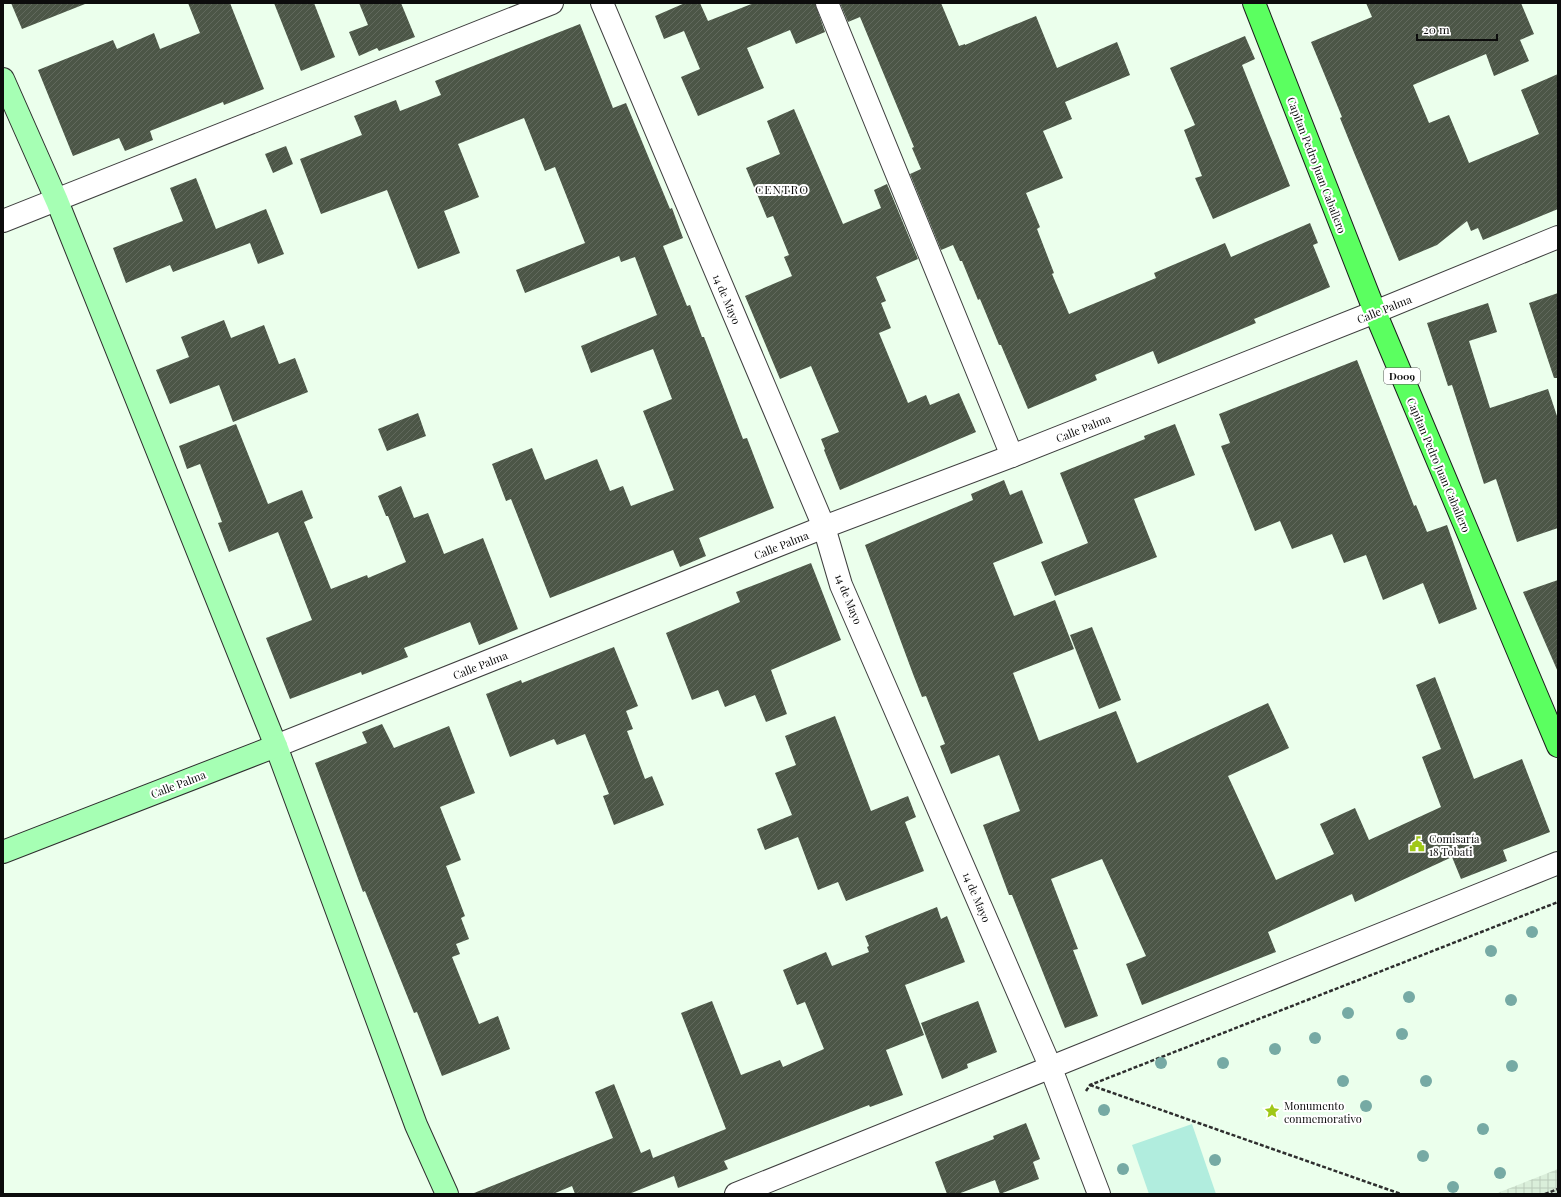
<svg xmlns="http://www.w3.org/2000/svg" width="1561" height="1197" font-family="'Playfair Display',serif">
	<defs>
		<pattern id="plaza-grid" width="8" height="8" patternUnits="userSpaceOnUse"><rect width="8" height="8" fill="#daefda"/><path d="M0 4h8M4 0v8" fill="none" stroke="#baccba"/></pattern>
		<pattern id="building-hatch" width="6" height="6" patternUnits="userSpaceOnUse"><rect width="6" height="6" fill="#4c5647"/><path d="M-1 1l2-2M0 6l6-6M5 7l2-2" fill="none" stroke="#61695d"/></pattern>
	</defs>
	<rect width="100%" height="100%" fill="#ebffec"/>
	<!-- park -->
	<path fill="#b1edde" d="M 1192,1124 L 1216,1194 L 1149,1194 L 1132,1145 Z"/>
	<!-- plaza -->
	<path fill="url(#plaza-grid)" d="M 1558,1169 L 1558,1194 L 1495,1194 Z"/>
	<!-- building -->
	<g fill="url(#building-hatch)">
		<path d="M 11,3 L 85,3 L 85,4 L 22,29 Z"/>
		<path d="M 188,3 L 230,3 L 264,89 L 224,105 L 223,102 L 150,131 L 153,140 L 125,151 L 119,138 L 73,156 L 38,70 L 113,40 L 117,49 L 154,33 L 160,49 L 200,33 Z"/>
		<path d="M 274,3 L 314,3 L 335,57 L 301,71 Z"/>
		<path d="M 359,3 L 401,3 L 415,37 L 379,51 L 377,48 L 359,56 L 349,32 L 368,25 Z"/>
		<path d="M 685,3 L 700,3 L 708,21 L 754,3 L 815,3 L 825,32 L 796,44 L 790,30 L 747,48 L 764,88 L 698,116 L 681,77 L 700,69 L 684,31 L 664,39 L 655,16 Z"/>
		<path d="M 840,3 L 941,3 L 959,46 L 965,44 L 965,45 L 1036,16 L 1057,68 L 1117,42 L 1130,75 L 1065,102 L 1072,119 L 1043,131 L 1063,178 L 1026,193 L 1040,227 L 1037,229 L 1054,273 L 1052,274 L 1069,314 L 1156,278 L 1154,273 L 1225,243 L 1231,257 L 1310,223 L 1318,243 L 1313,245 L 1330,287 L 1254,319 L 1256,323 L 1158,364 L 1153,351 L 1095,375 L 1097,380 L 1028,409 L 1001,345 L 999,345 L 980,299 L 978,300 L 962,261 L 960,261 L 953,245 L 941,250 L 910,174 L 921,169 L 912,148 L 914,147 L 860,17 L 848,22 Z"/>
		<path d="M 1366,3 L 1521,3 L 1534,34 L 1520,40 L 1529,61 L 1494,76 L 1486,54 L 1413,85 L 1429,123 L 1449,115 L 1469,163 L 1539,134 L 1521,90 L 1558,74 L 1558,209 L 1483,240 L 1478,228 L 1471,231 L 1467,221 L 1437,245 L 1399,261 L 1355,155 L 1340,118 L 1342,117 L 1311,42 L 1372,17 Z"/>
		<path d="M 580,24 L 613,108 L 626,103 L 670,209 L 672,208 L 683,238 L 663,246 L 687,306 L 690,305 L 702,337 L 704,337 L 743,439 L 747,438 L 774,508 L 699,538 L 706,556 L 680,567 L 673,550 L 550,598 L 511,499 L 506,501 L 492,464 L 532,448 L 545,480 L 597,459 L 610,491 L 623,486 L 631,506 L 674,490 L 643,411 L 672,399 L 653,349 L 591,373 L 581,346 L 657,315 L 635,257 L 621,262 L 619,256 L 525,293 L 516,270 L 585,243 L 555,167 L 545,171 L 524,118 L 458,144 L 479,197 L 444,211 L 460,253 L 418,269 L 387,190 L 321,214 L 300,159 L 362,135 L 354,116 L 396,100 L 400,111 L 441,95 L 435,81 Z"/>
		<path d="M 1245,36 L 1255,59 L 1242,65 L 1290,186 L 1213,219 L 1195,178 L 1202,176 L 1184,130 L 1195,125 L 1170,68 Z"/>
		<path d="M 794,109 L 843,224 L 881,208 L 874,190 L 887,184 L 918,259 L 876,277 L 886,301 L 881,303 L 891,328 L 879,333 L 908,403 L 926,395 L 930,405 L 959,393 L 976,432 L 840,490 L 824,450 L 825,449 L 821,439 L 839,432 L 811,366 L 780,379 L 745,296 L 792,276 L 784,257 L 789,255 L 773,216 L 767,218 L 746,168 L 780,154 L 767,121 Z"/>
		<path d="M 286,146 L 293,164 L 273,173 L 265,154 Z"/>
		<path d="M 196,178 L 216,229 L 266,209 L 284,254 L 258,264 L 250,243 L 173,272 L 170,265 L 126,283 L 113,248 L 183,221 L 170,188 Z"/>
		<path d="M 1558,293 L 1558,378 L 1554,378 L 1529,303 Z"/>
		<path d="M 1488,303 L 1497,332 L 1469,341 L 1490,408 L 1548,389 L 1558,419 L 1558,528 L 1517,542 L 1496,479 L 1484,484 L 1452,385 L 1448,386 L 1427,323 Z"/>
		<path d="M 224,320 L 231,338 L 264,325 L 279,364 L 295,358 L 308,392 L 233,422 L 219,385 L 170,404 L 156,370 L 189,357 L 181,337 Z"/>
		<path d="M 1357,360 L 1414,506 L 1416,505 L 1427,532 L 1447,525 L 1477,609 L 1439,624 L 1423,583 L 1383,600 L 1366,555 L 1344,563 L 1332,534 L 1292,549 L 1280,521 L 1255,531 L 1221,446 L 1230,443 L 1219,414 Z"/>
		<path d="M 418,413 L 426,436 L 387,451 L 378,429 Z"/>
		<path d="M 236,424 L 268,504 L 302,490 L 313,518 L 304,522 L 331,589 L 367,575 L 368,578 L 406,562 L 388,516 L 386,516 L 378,496 L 401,486 L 414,518 L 428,513 L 444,554 L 483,538 L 518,629 L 479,645 L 470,622 L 404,648 L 408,657 L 362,675 L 361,672 L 290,699 L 266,638 L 312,620 L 278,532 L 229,552 L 218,523 L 222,522 L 200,464 L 187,469 L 179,446 Z"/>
		<path d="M 1175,424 L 1195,475 L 1134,499 L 1157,557 L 1055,596 L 1041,562 L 1088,543 L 1060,473 L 1145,439 L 1144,436 Z"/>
		<path d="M 1004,480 L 1010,495 L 1022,490 L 1043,543 L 993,563 L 1014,616 L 1055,600 L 1074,649 L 1013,673 L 1039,741 L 1116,711 L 1137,763 L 1268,703 L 1289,748 L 1228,776 L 1276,880 L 1334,854 L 1320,824 L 1355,808 L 1369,840 L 1441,807 L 1422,757 L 1441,749 L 1416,685 L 1435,677 L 1474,779 L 1522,759 L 1550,832 L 1503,850 L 1507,861 L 1461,879 L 1452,857 L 1355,902 L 1352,894 L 1268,932 L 1276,952 L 1142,1005 L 1126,964 L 1146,956 L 1102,859 L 1051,879 L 1078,949 L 1073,950 L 1098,1016 L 1065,1028 L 1012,895 L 1009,895 L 983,825 L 1020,811 L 999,755 L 951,774 L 940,746 L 945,744 L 926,696 L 922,697 L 913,674 L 865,545 L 973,500 L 971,494 Z"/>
		<path d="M 811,563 L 841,640 L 771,670 L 787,714 L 766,722 L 755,695 L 725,707 L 718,690 L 692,700 L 666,633 L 740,602 L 736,592 Z"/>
		<path d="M 1558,580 L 1558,672 L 1523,592 Z"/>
		<path d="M 1092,627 L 1121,700 L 1099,709 L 1070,635 Z"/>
		<path d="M 614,647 L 638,706 L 626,711 L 633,729 L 627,731 L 645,779 L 652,776 L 664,805 L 614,825 L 603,796 L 609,794 L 585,734 L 557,745 L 554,739 L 510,757 L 486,694 L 521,680 L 522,683 Z"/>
		<path d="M 835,716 L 871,811 L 908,796 L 916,817 L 905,822 L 924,871 L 846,901 L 838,882 L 818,890 L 798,837 L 765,850 L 757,829 L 792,815 L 775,773 L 796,765 L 785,736 Z"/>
		<path d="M 382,724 L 394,748 L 449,726 L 475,793 L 440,807 L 461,860 L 446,866 L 465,916 L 461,918 L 469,939 L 456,944 L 460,954 L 452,957 L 479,1024 L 498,1016 L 510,1049 L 442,1076 L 417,1012 L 414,1013 L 365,891 L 363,892 L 315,763 L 367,743 L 362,732 Z"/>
		<path d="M 937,907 L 941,919 L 947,916 L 965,962 L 905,985 L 924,1035 L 886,1050 L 903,1095 L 870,1107 L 869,1105 L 724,1161 L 728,1169 L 678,1188 L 674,1176 L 629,1194 L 575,1194 L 572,1186 L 553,1194 L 474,1194 L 474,1193 L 613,1138 L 595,1092 L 614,1084 L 641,1153 L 650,1149 L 653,1158 L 726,1129 L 681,1013 L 712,1001 L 741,1075 L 780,1060 L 783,1067 L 824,1049 L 805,1002 L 797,1005 L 783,970 L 826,952 L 832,966 L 869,952 L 867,947 L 869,946 L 865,936 Z"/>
		<path d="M 978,1001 L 997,1052 L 967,1064 L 968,1068 L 942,1079 L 921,1023 Z"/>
		<path d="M 1026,1123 L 1040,1159 L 1033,1162 L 1039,1179 L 1000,1194 L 995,1180 L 958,1194 L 947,1194 L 935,1162 L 994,1139 L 993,1136 Z"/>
	</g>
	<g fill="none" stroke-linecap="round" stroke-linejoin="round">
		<!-- street casing -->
		<g stroke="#3f3f3f" stroke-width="24">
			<g id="street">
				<path d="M 602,3 L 824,527 L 841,585 L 1050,1066 L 1099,1194"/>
				<path d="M 827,3 L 1012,456"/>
				<path d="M 3,221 L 552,3"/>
				<path d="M 276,746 L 824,527 L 1012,456 L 1375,312 L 1558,237"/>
				<path d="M 736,1194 L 1558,863"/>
			</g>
		</g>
		<!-- secondary casing -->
		<g stroke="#2e2e2e" stroke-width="24">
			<g id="secondary">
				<path d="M 3,79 L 57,201 L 276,746 L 416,1125 L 447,1194"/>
				<path d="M 3,852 L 276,746"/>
			</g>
		</g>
		<!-- primary casing -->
		<g stroke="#1d1d1d" stroke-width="24">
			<path id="primary" d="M 1254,3 L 1375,312 L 1558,746"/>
		</g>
		<!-- path -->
		<g stroke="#2e2e2e" stroke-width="2.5" stroke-dasharray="4 2" stroke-linecap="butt">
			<path d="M 1090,1085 L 1401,1194"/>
			<path d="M 1086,1091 L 1090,1085 L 1558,902"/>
			<path d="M 1545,1194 L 1558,1189"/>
		</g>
		<!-- street -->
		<use href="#street" stroke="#fff" stroke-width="22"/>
		<!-- secondary -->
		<use href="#secondary" stroke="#a6ffb4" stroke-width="22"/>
		<!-- primary -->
		<use href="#primary" stroke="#5bff60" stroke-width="22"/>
	</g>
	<!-- trees -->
	<g fill="#76aaa4">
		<circle cx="1532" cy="932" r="6"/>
		<circle cx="1491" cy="951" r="6"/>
		<circle cx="1409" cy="997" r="6"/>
		<circle cx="1511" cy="1000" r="6"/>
		<circle cx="1348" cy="1013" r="6"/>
		<circle cx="1402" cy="1034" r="6"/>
		<circle cx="1315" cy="1038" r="6"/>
		<circle cx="1275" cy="1049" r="6"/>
		<circle cx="1161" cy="1063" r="6"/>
		<circle cx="1223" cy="1063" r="6"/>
		<circle cx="1512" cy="1066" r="6"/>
		<circle cx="1343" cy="1081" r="6"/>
		<circle cx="1426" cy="1081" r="6"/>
		<circle cx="1366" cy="1106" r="6"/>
		<circle cx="1104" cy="1110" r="6"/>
		<circle cx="1483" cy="1129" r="6"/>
		<circle cx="1423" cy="1156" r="6"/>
		<circle cx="1215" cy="1160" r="6"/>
		<circle cx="1123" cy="1169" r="6"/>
		<circle cx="1500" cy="1173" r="6"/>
		<circle cx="1453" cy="1187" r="6"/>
	</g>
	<!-- icons -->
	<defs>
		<g id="civic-bare" transform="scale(1.2)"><path d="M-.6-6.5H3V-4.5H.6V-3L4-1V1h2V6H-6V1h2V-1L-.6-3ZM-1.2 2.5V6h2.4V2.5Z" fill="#a0c818" stroke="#fff" stroke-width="2.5" paint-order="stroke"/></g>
		<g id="sight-bare" transform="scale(1.2)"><path d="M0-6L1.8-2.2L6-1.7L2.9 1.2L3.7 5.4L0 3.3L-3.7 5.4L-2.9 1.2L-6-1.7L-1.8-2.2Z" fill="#a0c818" stroke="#fff" stroke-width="2.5" paint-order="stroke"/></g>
	</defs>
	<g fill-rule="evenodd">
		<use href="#civic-bare" x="1417" y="844"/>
		<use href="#sight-bare" x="1272" y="1111"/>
	</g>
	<g text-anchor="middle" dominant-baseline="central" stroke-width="4" stroke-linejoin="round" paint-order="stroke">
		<!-- shield labels -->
		<rect fill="#fff" stroke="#555" stroke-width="1" x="1384" y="368" width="36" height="16" rx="3"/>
		<g font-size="10" font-weight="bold" fill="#0c0c0c">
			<text x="1402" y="376">D009</text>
		</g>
		<!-- street labels -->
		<g font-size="11" fill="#0c0c0c" stroke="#fff">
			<text transform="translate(1317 165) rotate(69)">Capitan Pedro Juan Caballero</text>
			<text transform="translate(727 299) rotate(67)">14 de Mayo</text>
			<text transform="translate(1384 309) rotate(-22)">Calle Palma</text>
			<text transform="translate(1083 428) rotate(-22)">Calle Palma</text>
			<text transform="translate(1439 465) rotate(67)">Capitan Pedro Juan Caballero</text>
			<text transform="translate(781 545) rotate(-22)">Calle Palma</text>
			<text transform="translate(849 599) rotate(68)">14 de Mayo</text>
			<text transform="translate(480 665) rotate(-22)">Calle Palma</text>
			<text transform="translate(178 784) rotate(-21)">Calle Palma</text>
			<text transform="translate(977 897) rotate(67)">14 de Mayo</text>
		</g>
		<!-- poi labels -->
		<g font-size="11" fill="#0c0c0c" stroke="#fff" text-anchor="start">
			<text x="1429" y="838">Comisaría<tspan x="1429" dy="13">18 Tobati</tspan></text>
			<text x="1284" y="1105">Monumento<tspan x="1284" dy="13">conmemorativo</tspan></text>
		</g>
		<!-- neighbourhood labels -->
		<g font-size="12" letter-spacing="1" fill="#0c0c0c" stroke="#fff">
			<text x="782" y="189">CENTRO</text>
		</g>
	</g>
	<!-- border -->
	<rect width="1561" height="1197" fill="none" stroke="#0c0c0c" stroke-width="8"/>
	<!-- scale -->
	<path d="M1417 34v6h80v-6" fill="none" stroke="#0c0c0c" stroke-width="2"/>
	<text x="1423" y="34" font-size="12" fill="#0c0c0c" stroke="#ffffff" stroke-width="3" paint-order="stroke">20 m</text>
</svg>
